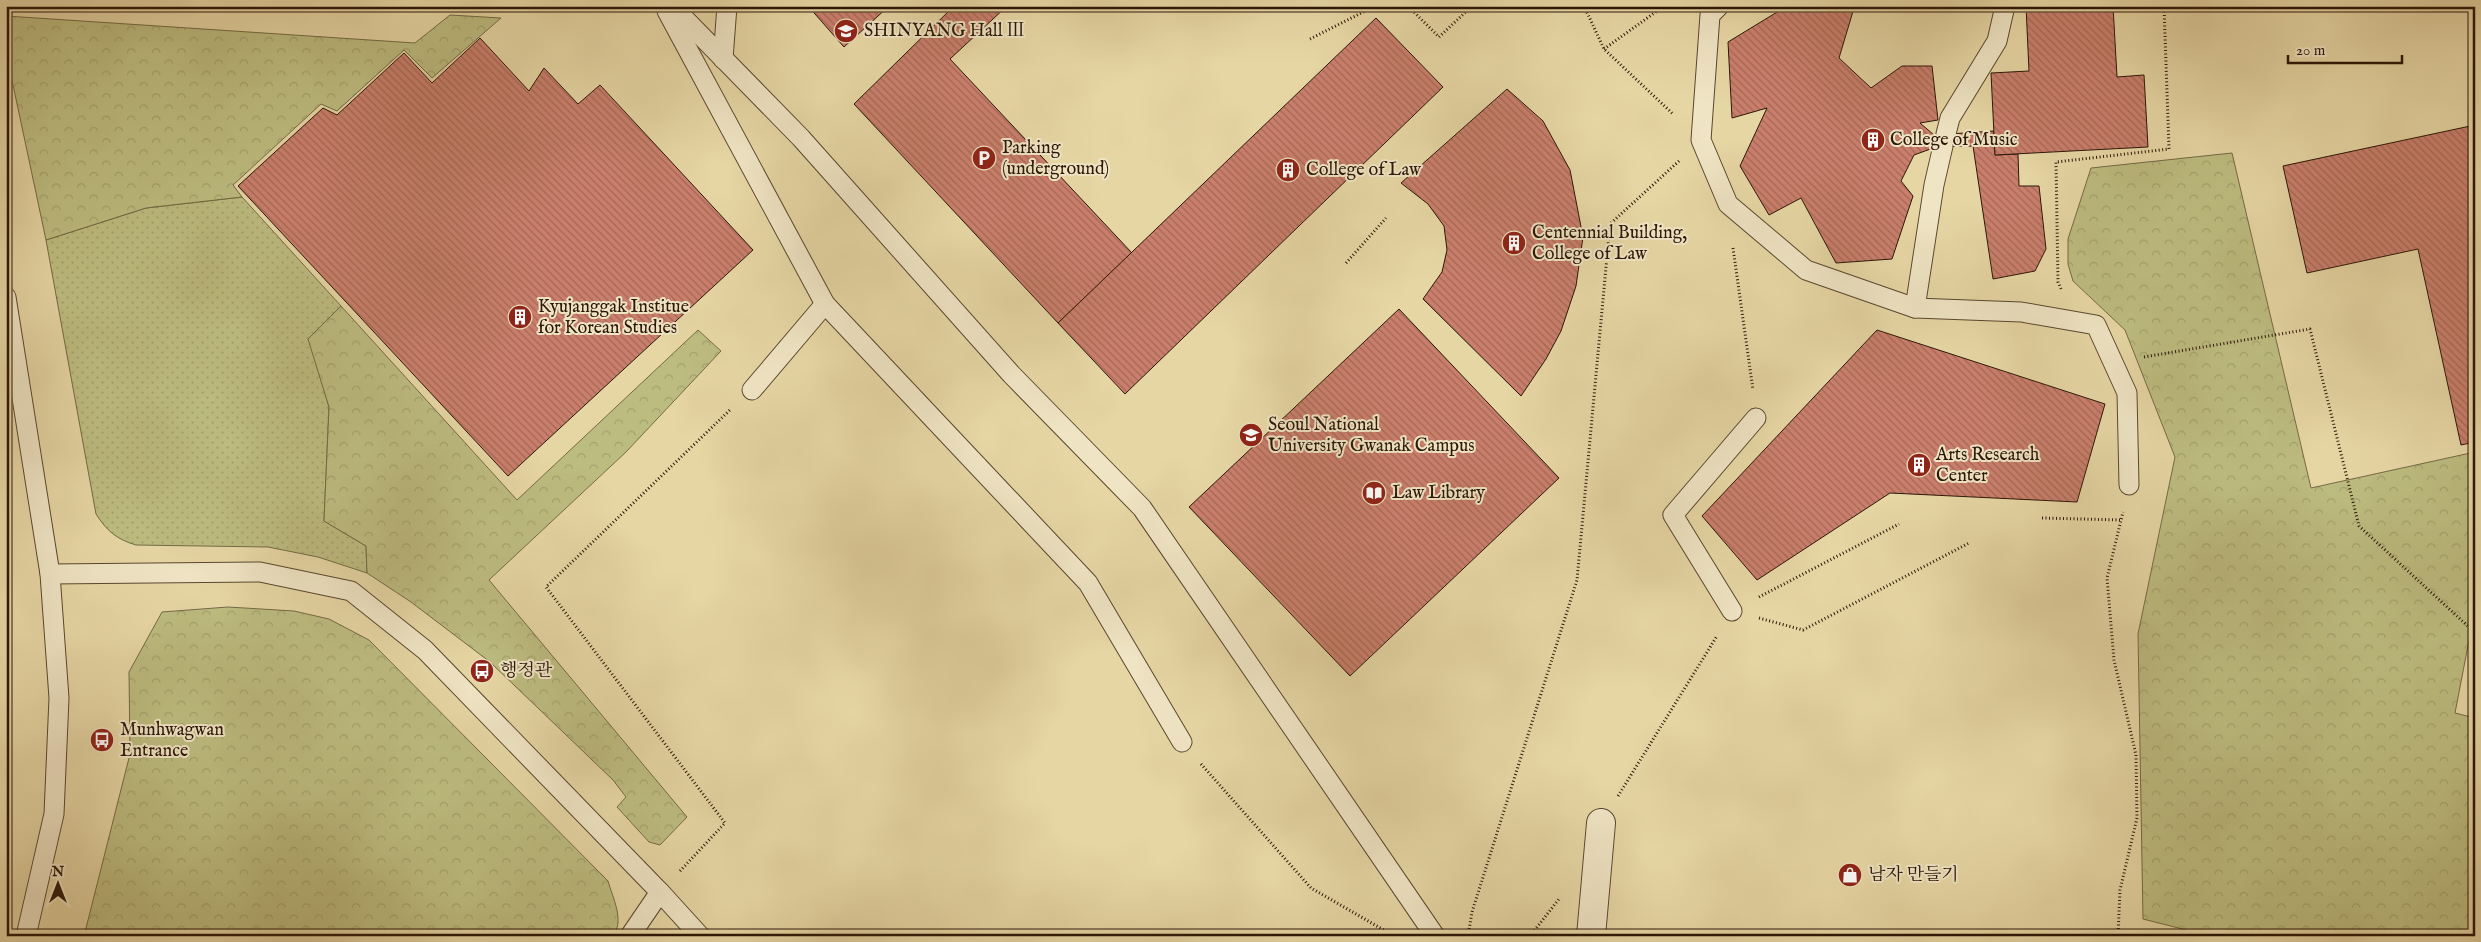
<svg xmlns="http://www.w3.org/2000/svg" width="2481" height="942" font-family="'IM FELL English','Noto Serif KR',serif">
	<defs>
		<pattern id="grass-dots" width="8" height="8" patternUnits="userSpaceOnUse" patternTransform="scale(1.25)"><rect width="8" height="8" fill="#bdbc80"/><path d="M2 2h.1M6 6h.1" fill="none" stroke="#a3a16d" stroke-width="1.8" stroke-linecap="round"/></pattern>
		<pattern id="forest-crowns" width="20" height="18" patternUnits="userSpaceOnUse" patternTransform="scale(1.25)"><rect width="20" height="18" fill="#bdbc80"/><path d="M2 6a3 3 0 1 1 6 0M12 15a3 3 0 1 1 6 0" fill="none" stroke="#a3a16d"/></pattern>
		<pattern id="building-back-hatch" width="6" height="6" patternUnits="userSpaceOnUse" patternTransform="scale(1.25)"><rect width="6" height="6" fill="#ca7f6c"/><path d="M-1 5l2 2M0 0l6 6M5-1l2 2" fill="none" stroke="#a46757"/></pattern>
	</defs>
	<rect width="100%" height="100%" fill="#e6d6a4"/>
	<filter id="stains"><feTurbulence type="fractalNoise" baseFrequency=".004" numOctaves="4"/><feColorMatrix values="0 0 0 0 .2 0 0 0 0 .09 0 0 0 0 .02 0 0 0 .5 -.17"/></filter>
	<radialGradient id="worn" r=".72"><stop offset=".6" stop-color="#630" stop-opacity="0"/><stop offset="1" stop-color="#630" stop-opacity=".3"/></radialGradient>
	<!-- grass -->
	<path fill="url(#grass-dots)" stroke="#746a44" d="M 242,197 L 341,306 L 309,339 L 329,407 L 324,521 L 366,546 L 367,573 L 318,557 L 268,547 L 136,545 C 116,539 107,531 96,514 L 46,240 L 146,208 Z"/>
	<!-- forest -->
	<g fill="url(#forest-crowns)" stroke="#746a44">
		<path d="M 450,15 L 501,18 L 432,78 L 404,50 L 337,111 L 321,104 L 233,185 L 242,197 L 146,208 L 46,240 L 6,52 L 6,16 L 415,43 Z"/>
		<path d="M 2232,153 L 2311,488 L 2475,452 L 2475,628 L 2471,630 L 2455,713 L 2475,718 L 2475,936 L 2210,936 L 2143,919 L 2138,634 L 2175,457 L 2125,330 L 2073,281 L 2068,264 L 2068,239 L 2091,168 Z"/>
		<path d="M 341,306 L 517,500 L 698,330 L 721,351 L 626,452 L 489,580 L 687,817 L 660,845 L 649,842 L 617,807 L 626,797 L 613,780 L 490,662 L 411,602 L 367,573 L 366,546 L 324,521 L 329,407 L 308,339 Z"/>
		<path d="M 228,607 L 294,611 L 329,619 L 369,640 L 608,881 C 612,896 626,923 612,936 L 84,936 L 130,754 L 129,672 L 162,612 Z"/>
	</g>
	<!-- building -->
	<g fill="url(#building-back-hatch)" stroke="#2c1707">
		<path d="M 808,6 L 889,6 L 844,47 Z"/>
		<path d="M 954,6 L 1007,6 L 950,59 L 1132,253 L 1058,323 L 854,104 Z"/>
		<path d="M 1787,6 L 1851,6 L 1854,8 L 1839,58 L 1871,88 L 1902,66 L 1932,66 L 1938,120 L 1920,123 L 1934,135 L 1994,131 L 1995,155 L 2018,154 L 2019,186 L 2039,186 L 2046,249 L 2035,271 L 1993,279 L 1973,146 L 1936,147 L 1914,155 L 1901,181 L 1913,196 L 1892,259 L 1836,263 L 1801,198 L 1769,215 L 1740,166 L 1767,108 L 1732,118 L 1728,42 Z"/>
		<path d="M 2026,6 L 2113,6 L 2117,77 L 2144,75 L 2148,147 L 1995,155 L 1991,73 L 2029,71 Z"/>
		<path d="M 1376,18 L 1443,87 L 1125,394 L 1058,323 Z"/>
		<path d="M 480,38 L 529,91 L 544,68 L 578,104 L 600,85 L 753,250 L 508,476 L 238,186 L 323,108 L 337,115 L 404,53 L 432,83 Z"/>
		<path d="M 1507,89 L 1543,121 L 1570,170 L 1583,237 L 1576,286 L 1561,331 L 1546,359 L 1521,396 L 1423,299 L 1442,272 L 1447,250 L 1444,226 L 1428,204 L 1401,183 Z"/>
		<path d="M 2475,125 L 2475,442 L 2461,445 L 2418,249 L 2307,273 L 2283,166 Z"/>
		<path d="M 1399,309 L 1559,478 L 1350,676 L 1189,507 Z"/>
		<path d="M 1877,330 L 2105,404 L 2077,502 L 1890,493 L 1757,580 L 1702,516 Z"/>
	</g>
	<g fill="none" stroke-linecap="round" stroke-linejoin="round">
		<!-- lane casing -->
		<g stroke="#5a472e" stroke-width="21">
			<g id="lane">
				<path d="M 672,6 L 801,138 L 1011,374 L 1142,508 L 1435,936"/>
				<path d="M 1719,6 L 1710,15 L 1701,140 L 1728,204 L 1806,270 L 1915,308 L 2021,312 L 2096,325 L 2127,393 L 2129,485"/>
				<path d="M 667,11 L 825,304 L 1088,583 L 1182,742"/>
				<path d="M 723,59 L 727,6"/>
				<path d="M 1946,134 L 1950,118 L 1997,41 L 2005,6"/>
				<path d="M 6,297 L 50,574 L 59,698 L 54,814 L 26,936"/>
				<path d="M 1915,308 L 1934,185 L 1943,146"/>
				<path d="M 752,390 L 825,304"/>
				<path d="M 50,574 L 260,572 L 351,591 L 425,650 L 660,892 L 630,936"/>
				<path d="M 1732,611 L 1673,515 L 1756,418"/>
				<path d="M 660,892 L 700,936"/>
			</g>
		</g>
		<!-- street casing -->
		<g stroke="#5a472e" stroke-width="30">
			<path id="street" d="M 1591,936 L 1601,823"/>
		</g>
		<!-- path -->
		<g stroke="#2c1707" stroke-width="3" stroke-dasharray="1 2.5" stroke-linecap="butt">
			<path d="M 1399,6 L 1409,7 L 1439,37 L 1472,6"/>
			<path d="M 1584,6 L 1604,49 L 1673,114"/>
			<path d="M 1310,39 L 1375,6"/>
			<path d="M 1604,49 L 1664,6"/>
			<path d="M 1733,248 L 1753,390"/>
			<path d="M 1346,263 L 1386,218"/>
			<path d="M 2061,289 L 2058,282 L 2056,162 L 2169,149 L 2164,6"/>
			<path d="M 2144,357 L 2310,329 L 2359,526 L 2471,629 L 2475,636"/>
			<path d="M 2042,518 L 2121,520"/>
			<path d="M 1759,597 L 1899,524"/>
			<path d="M 1759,618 L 1803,630 L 1969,543"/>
			<path d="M 1201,764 L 1311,888 L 1394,936"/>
			<path d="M 1618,796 L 1717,636"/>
			<path d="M 680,871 L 725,823 L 546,587 L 731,409"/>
			<path d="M 1468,936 L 1472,912 L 1577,580 L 1610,224 L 1679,161"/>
			<path d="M 1530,936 L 1559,899"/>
			<path d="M 2118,936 L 2120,890 L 2137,818 L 2136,755 L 2114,660 L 2107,578 L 2123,512"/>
		</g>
		<!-- lane -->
		<use href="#lane" stroke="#efe4c4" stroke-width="19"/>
		<!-- street -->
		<use href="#street" stroke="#efe4c4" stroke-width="28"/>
	</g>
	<!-- icons -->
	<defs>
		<g id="university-disc" transform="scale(1.25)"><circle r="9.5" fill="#8f2418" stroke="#efe4c4"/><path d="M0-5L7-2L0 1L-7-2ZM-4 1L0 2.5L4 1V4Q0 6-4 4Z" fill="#fff"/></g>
		<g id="building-disc" transform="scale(1.25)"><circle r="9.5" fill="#8f2418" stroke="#efe4c4"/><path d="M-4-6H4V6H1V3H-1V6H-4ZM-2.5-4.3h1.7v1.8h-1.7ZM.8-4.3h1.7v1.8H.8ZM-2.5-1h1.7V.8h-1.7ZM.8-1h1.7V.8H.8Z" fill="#fff"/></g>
		<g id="parking-disc" transform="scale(1.25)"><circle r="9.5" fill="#8f2418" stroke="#efe4c4"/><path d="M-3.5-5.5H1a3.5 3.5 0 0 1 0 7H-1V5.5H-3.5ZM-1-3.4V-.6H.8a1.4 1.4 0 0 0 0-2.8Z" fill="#fff"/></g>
		<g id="library-disc" transform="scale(1.25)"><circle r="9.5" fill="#8f2418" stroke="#efe4c4"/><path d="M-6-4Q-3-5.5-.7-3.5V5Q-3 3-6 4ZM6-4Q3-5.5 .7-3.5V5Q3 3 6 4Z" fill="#fff"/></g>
		<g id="bus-disc" transform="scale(1.25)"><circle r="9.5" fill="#8f2418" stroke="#efe4c4"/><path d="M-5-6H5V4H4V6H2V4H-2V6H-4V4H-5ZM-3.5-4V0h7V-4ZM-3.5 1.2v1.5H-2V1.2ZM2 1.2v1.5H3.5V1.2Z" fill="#fff"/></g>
		<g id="shop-disc" transform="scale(1.25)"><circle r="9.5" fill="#8f2418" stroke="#efe4c4"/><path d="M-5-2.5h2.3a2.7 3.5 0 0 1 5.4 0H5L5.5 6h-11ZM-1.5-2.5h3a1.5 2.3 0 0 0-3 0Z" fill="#fff"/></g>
	</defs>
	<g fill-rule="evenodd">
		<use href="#university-disc" x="846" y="31"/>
		<use href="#building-disc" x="1873" y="140"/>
		<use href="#parking-disc" x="984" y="158"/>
		<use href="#building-disc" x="1288" y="170"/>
		<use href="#building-disc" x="1514" y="243"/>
		<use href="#building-disc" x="520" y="317"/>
		<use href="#university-disc" x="1251" y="435"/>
		<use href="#building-disc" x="1919" y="465"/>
		<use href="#library-disc" x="1374" y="493"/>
		<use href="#bus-disc" x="482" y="671"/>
		<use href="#bus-disc" x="102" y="740"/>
		<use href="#shop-disc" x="1850" y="875"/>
	</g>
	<g text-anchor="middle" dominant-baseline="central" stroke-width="4" stroke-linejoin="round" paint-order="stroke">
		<!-- poi labels -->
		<g font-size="18" fill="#2c1707" stroke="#efe4c4" text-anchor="start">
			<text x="864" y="31">SHINYANG Hall Ⅲ</text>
			<text x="1890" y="140">College of Music</text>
			<text x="1002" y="148">Parking<tspan x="1002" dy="21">(underground)</tspan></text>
			<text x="1306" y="170">College of Law</text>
			<text x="1532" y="233">Centennial Building,<tspan x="1532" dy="21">College of Law</tspan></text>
			<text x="538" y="307">Kyujanggak Institue<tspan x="538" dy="21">for Korean Studies</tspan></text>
			<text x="1268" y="425">Seoul National<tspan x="1268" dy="21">University Gwanak Campus</tspan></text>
			<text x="1936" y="455">Arts Research<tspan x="1936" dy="21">Center</tspan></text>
			<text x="1392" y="493">Law Library</text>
			<text x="500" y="671">행정관</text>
			<text x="120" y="730">Munhwagwan<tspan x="120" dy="21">Entrance</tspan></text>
			<text x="1868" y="875">남자 만들기</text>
		</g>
	</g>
	<!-- margin -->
	<rect width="2481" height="942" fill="none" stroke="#e6d6a4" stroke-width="25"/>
	<rect x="8" y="8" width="2466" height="927" fill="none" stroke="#2c1707" stroke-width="2.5"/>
	<rect x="12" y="12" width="2456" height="917" fill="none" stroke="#2c1707"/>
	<!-- north arrow -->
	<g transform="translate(58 884)" stroke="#efe4c4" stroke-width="4" paint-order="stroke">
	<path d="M0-4L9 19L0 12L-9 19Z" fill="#2c1707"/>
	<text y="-8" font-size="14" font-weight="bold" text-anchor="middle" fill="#2c1707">N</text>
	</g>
	<!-- scale -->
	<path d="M2288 55v8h114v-8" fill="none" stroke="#2c1707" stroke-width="2.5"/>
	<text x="2296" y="55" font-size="15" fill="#2c1707" stroke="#efe4c4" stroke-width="4" paint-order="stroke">20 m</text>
	<rect width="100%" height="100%" filter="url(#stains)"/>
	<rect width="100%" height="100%" fill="url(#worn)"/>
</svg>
